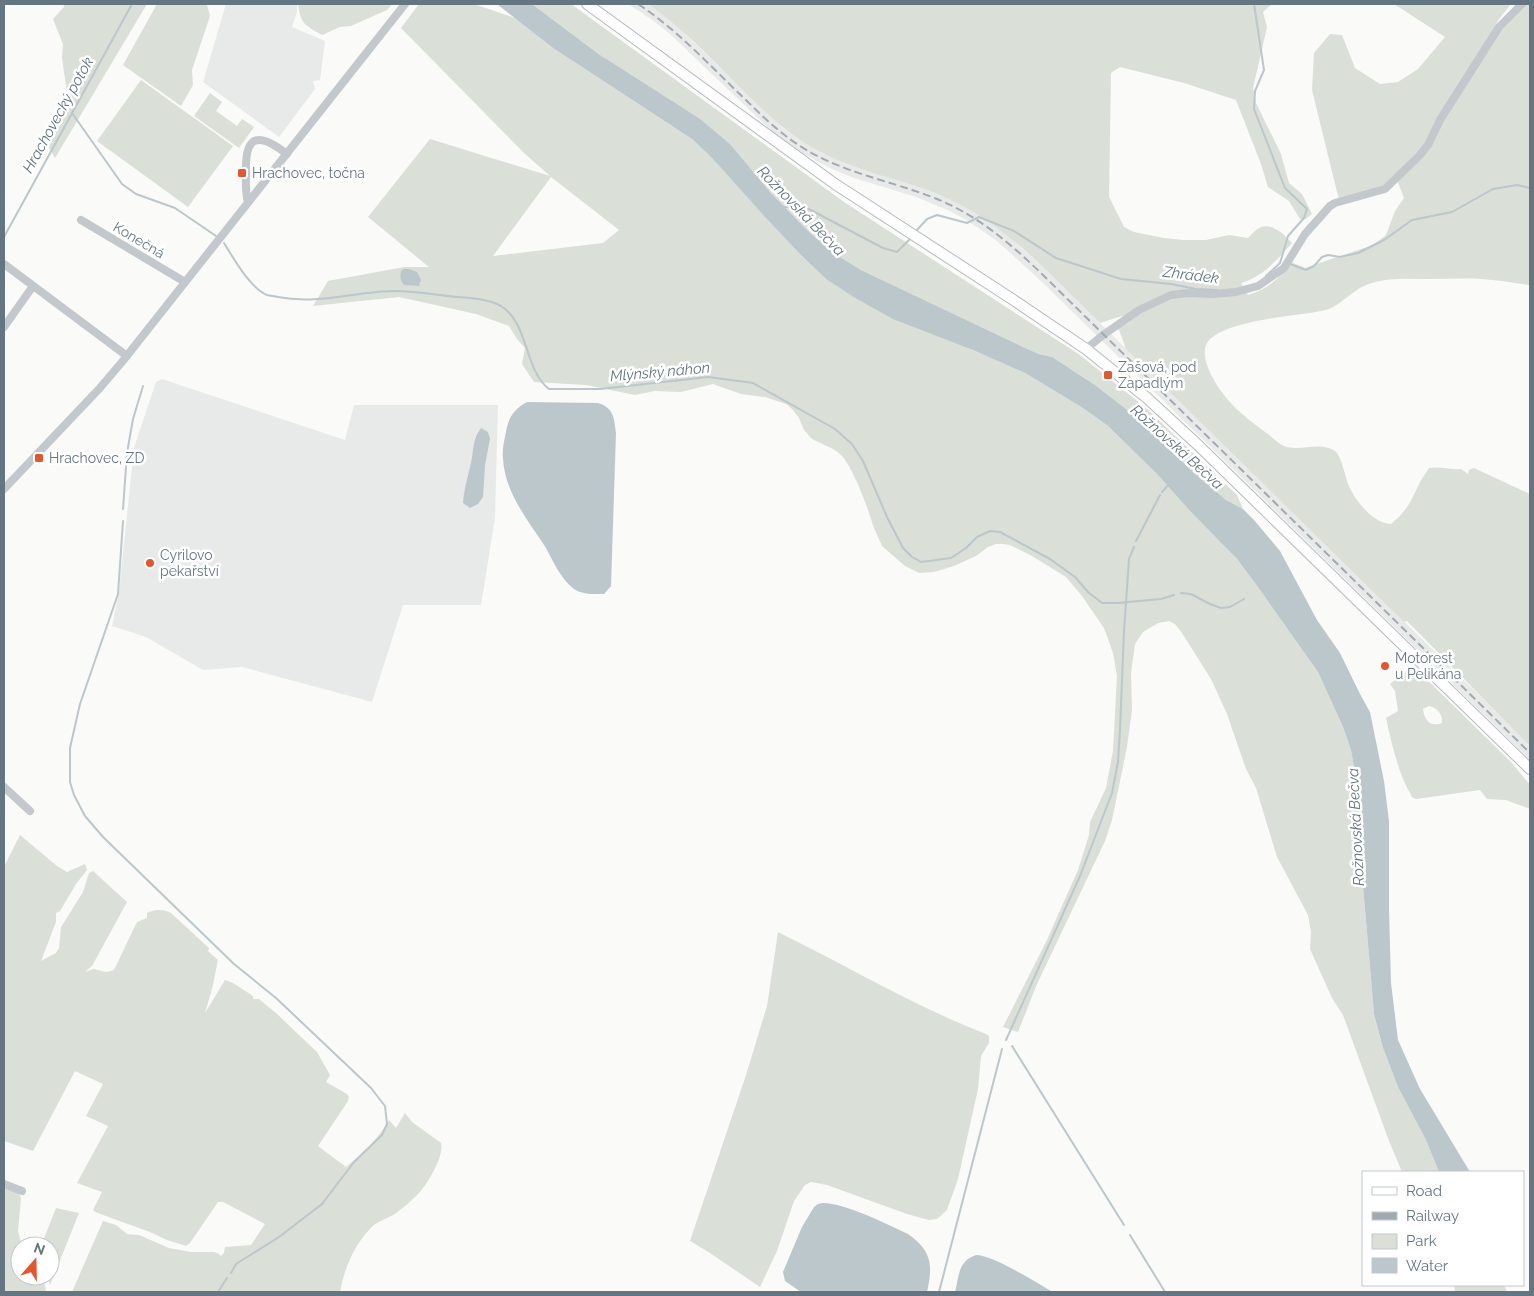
<svg xmlns="http://www.w3.org/2000/svg" width="1534" height="1296" font-family="Raleway,sans-serif">
	<rect width="100%" height="100%" fill="#fafaf8"/>
	<!-- built -->
	<g fill="#e8e9e9">
		<path d="M 226,4 L 297,4 L 297,12 L 292,27 L 325,41 L 320,80 L 313,81 L 315,89 L 279,137 L 203,82 Z"/>
		<path d="M 628,4 L 648,4 L 658,11 L 677,26 L 784,129 L 800,140 L 836,159 L 857,168 L 920,187 L 955,201 L 974,211 L 1004,232 L 1048,272 L 1530,745 L 1530,760 L 1040,280 L 997,241 L 968,221 L 950,211 L 916,197 L 854,178 L 832,169 L 795,149 L 778,137 L 670,34 L 651,19 Z"/>
		<path d="M 162,379 L 345,440 L 354,405 L 498,405 L 495,518 L 481,605 L 403,605 L 372,702 L 242,667 L 203,670 L 146,637 L 112,626 L 119,592 L 134,448 L 156,382 Z"/>
	</g>
	<!-- green -->
	<g fill="#dadfd7" fill-rule="evenodd">
		<path d="M 64,4 L 147,4 L 55,158 L 42,136 L 58,113 L 67,93 L 62,58 L 63,44 L 53,19 L 64,7 Z"/>
		<path d="M 157,4 L 205,4 L 207,5 L 210,16 L 192,70 L 193,85 L 181,106 L 123,65 Z"/>
		<path d="M 298,4 L 392,4 L 387,10 L 351,26 L 340,27 L 322,35 C 305,25 301,25 298,4 Z"/>
		<path d="M 419,4 L 474,4 L 515,18 L 553,48 L 692,139 L 712,158 L 765,217 L 798,252 L 826,279 L 973,350 L 1025,373 L 1083,408 L 1108,426 L 1157,474 L 1190,511 L 1237,559 L 1255,583 L 1318,672 L 1343,727 L 1351,750 L 1363,818 L 1363,886 L 1374,1014 L 1383,1048 L 1398,1087 L 1426,1140 L 1439,1172 L 1402,1172 L 1389,1141 L 1343,1015 L 1332,998 L 1310,949 L 1311,932 L 1308,915 L 1277,857 L 1256,788 L 1246,769 L 1227,714 L 1211,679 L 1182,633 L 1175,624 L 1169,621 L 1158,623 L 1143,632 L 1135,644 L 1131,673 L 1132,710 L 1127,747 L 1112,820 L 1105,841 L 1037,984 L 1018,1032 L 1003,1027 L 1046,942 L 1078,870 L 1089,835 L 1090,822 L 1106,788 L 1113,751 L 1117,676 L 1113,653 L 1104,628 L 1082,596 L 1066,577 L 1032,556 L 1010,545 L 1003,544 L 996,544 L 988,547 L 976,556 L 954,566 L 934,572 L 919,573 L 905,566 L 882,546 L 874,528 L 867,507 L 858,484 L 849,466 L 843,457 L 835,450 L 812,439 L 804,430 L 799,418 L 792,409 L 786,404 L 765,397 L 741,394 L 713,384 L 681,392 L 655,391 L 635,395 L 586,385 L 534,382 L 522,364 L 525,348 L 517,339 L 509,326 L 476,314 L 399,297 L 313,306 L 328,281 L 404,267 L 429,267 L 368,217 L 430,139 L 550,176 L 524,153 L 401,28 ZM 551,177 L 619,230 L 603,243 L 493,256 Z"/>
		<path d="M 532,4 L 571,4 L 844,202 L 1080,355 L 1146,408 L 1237,495 L 1243,509 L 1226,500 L 1194,473 L 1131,413 L 1095,385 L 1052,357 L 1039,354 L 1023,347 L 861,270 L 832,252 L 808,231 L 770,192 L 731,145 L 600,55 Z"/>
		<path d="M 648,4 L 1272,4 L 1263,12 L 1267,27 L 1253,88 L 1256,103 L 1281,154 L 1289,183 L 1302,194 L 1312,214 L 1306,219 L 1300,219 L 1289,201 L 1268,187 L 1261,164 L 1236,100 L 1184,83 L 1120,67 L 1111,73 L 1109,197 L 1124,227 L 1134,232 L 1164,238 L 1183,240 L 1206,240 L 1229,235 L 1248,238 C 1252,234 1256,229 1261,227 C 1272,223 1285,235 1292,243 C 1277,260 1263,277 1241,283 L 1248,295 C 1267,290 1280,278 1291,262 L 1305,268 L 1373,245 L 1386,235 L 1395,211 L 1404,198 L 1397,180 L 1387,191 L 1339,200 L 1312,90 L 1314,53 L 1330,34 L 1342,35 L 1355,68 L 1380,84 L 1398,82 L 1418,69 L 1445,37 L 1394,4 L 1511,4 L 1499,19 L 1492,32 L 1517,4 L 1530,4 L 1530,285 C 1514,283 1498,280 1481,279 C 1465,278 1448,279 1432,279 C 1412,279 1391,277 1372,283 C 1353,288 1341,306 1326,310 C 1300,316 1217,320 1206,345 C 1202,354 1208,370 1213,378 C 1225,402 1247,419 1268,434 C 1274,439 1280,445 1287,447 C 1303,451 1320,441 1335,451 C 1342,457 1345,477 1349,486 C 1355,501 1374,524 1391,524 C 1408,510 1411,501 1420,482 C 1423,477 1426,473 1429,468 C 1439,466 1451,470 1461,469 L 1468,474 L 1469,470 L 1474,468 L 1530,494 L 1530,746 L 1407,621 L 1404,622 L 1126,349 L 1118,327 L 1129,322 L 1122,316 L 1100,323 C 1055,280 1012,230 955,202 C 930,189 903,182 876,174 C 850,166 824,155 800,140 C 783,129 769,115 754,101 C 720,68 687,31 648,4 Z"/>
		<path d="M 141,80 L 233,146 L 188,207 L 97,141 Z"/>
		<path d="M 210,93 L 222,102 L 216,111 L 237,126 L 242,119 L 254,127 L 239,148 L 194,116 Z"/>
		<path d="M 1413,666 L 1511,762 L 1530,785 L 1530,809 L 1506,800 L 1487,799 L 1480,790 L 1416,799 L 1412,797 C 1398,773 1392,745 1386,718 L 1398,711 L 1395,691 L 1390,684 ZM 1429,706 C 1437,708 1443,714 1442,723 C 1430,728 1424,719 1423,709 Z"/>
		<path d="M 20,835 L 57,866 L 67,872 L 85,864 L 87,870 L 76,884 L 60,911 L 56,913 L 56,922 L 41,961 L 56,953 L 59,948 L 61,927 L 83,892 L 89,873 L 93,871 L 127,902 L 92,966 L 85,972 C 86,972 92,969 93,969 C 102,970 105,974 114,970 L 137,922 L 147,918 L 147,913 C 155,909 163,909 171,913 L 209,948 L 208,951 L 218,960 L 212,989 L 205,1013 L 225,980 L 233,983 L 253,996 L 253,999 L 259,999 L 277,1014 L 317,1052 L 330,1075 L 326,1082 L 347,1094 L 349,1097 L 348,1101 L 318,1146 L 346,1167 C 363,1153 378,1139 389,1120 L 396,1128 L 405,1113 L 412,1122 L 441,1143 C 445,1155 427,1185 418,1194 C 411,1201 403,1208 395,1214 C 386,1219 375,1222 369,1230 C 353,1247 344,1270 340,1292 L 72,1292 L 103,1221 L 116,1225 L 127,1234 L 139,1235 L 169,1248 L 191,1252 L 214,1252 L 219,1254 L 221,1256 L 224,1253 L 225,1247 L 251,1245 L 265,1224 L 223,1202 L 218,1202 L 190,1243 L 186,1246 L 167,1240 L 150,1232 L 95,1212 L 93,1210 L 102,1192 L 77,1183 L 108,1126 L 86,1116 L 103,1084 L 75,1071 L 33,1151 L 4,1141 L 4,867 Z"/>
		<path d="M 778,932 C 847,966 914,1006 986,1034 L 989,1036 L 989,1043 L 981,1056 L 978,1089 L 958,1179 L 947,1210 L 937,1219 L 929,1220 L 907,1214 L 827,1185 L 811,1182 L 805,1185 L 794,1201 L 777,1251 L 760,1287 L 710,1253 L 690,1241 L 746,1075 L 767,1006 Z"/>
		<path d="M 4,1186 L 18,1192 L 21,1198 L 18,1231 L 22,1246 L 20,1246 L 20,1276 L 41,1276 L 44,1280 L 46,1292 L 4,1292 Z"/>
		<path d="M 56,1208 L 79,1213 L 50,1285 L 47,1276 L 50,1276 L 50,1246 L 41,1246 Z"/>
		<path d="M 1454,1285 L 1504,1285 L 1507,1292 L 1457,1292 L 1455,1291 Z"/>
	</g>
	<!-- water -->
	<g fill="#bbc7cb">
		<path d="M 497,4 L 532,4 L 600,55 L 700,119 L 731,145 L 770,192 L 808,231 L 832,252 L 861,270 L 1023,347 L 1039,354 L 1052,357 L 1095,385 L 1131,413 L 1194,473 L 1226,500 L 1243,509 L 1254,520 L 1280,551 L 1317,620 L 1340,653 L 1360,694 L 1370,712 L 1384,781 L 1389,821 L 1389,909 L 1391,983 L 1398,1040 L 1420,1089 L 1470,1172 L 1439,1172 L 1426,1140 L 1398,1087 L 1383,1048 L 1374,1014 L 1363,886 L 1363,818 L 1351,750 L 1343,727 L 1318,672 L 1255,583 L 1237,559 L 1190,511 L 1157,474 L 1108,426 L 1083,408 L 1025,373 L 973,350 L 893,319 L 857,299 L 826,279 L 798,252 L 765,217 L 712,158 L 692,139 L 553,48 Z"/>
		<path d="M 404,269 L 409,269 L 417,272 L 421,280 L 419,286 L 404,285 C 400,280 400,277 401,271 Z"/>
		<path d="M 527,402 L 598,403 C 614,408 614,418 616,433 L 611,586 L 604,594 C 595,594 583,595 574,589 C 561,579 554,563 546,548 C 528,520 505,493 503,459 C 502,450 504,441 506,432 C 508,418 514,409 527,402 Z"/>
		<path d="M 481,428 L 488,432 L 490,439 L 485,465 L 483,497 L 478,504 L 470,508 L 463,503 C 464,489 468,476 471,463 C 474,449 472,440 481,428 Z"/>
		<path d="M 823,1203 C 845,1203 887,1224 908,1234 C 932,1251 933,1265 927,1292 L 801,1292 L 785,1281 L 783,1272 L 802,1227 L 814,1207 L 818,1204 Z"/>
		<path d="M 976,1255 C 993,1255 1037,1283 1053,1292 L 955,1292 C 959,1276 958,1261 976,1255 Z"/>
	</g>
	<g fill="none" stroke-linecap="round" stroke-linejoin="round">
		<!-- stream -->
		<g stroke="#bbc7cb" stroke-width="2">
			<path d="M 1254,4 L 1264,70 L 1255,91 L 1254,109 L 1285,188 L 1307,209 L 1304,218 L 1288,236 L 1280,263 L 1266,276"/>
			<path d="M 72,113 L 122,184 L 136,194 L 175,208 L 216,236"/>
			<path d="M 782,207 L 805,207 L 883,248 L 897,252 L 909,240"/>
			<path d="M 917,230 L 927,219 L 937,215 L 967,223 L 979,217 L 1014,231 L 1056,258 L 1121,279 L 1171,284 L 1196,289 L 1217,290"/>
			<path d="M 4,237 L 132,4"/>
			<path d="M 224,243 C 234,259 250,288 267,295 C 271,296 275,296 278,297 C 318,305 357,291 396,291 C 416,291 436,295 456,297 C 471,298 488,299 501,306 C 529,323 524,370 549,389 L 600,389 L 708,377 L 753,383 L 835,429 L 852,444 L 863,461 L 887,517 L 903,548 L 912,557 L 921,562 L 951,558 L 966,548 L 977,537 L 990,531 L 1000,532 L 1050,559 L 1075,577 L 1088,592 L 1102,603 L 1118,603 L 1161,599 L 1174,595"/>
			<path d="M 1290,264 L 1306,270 L 1314,266 L 1322,257 L 1328,255 L 1340,257 L 1358,253 L 1384,240 L 1412,220 L 1452,212 L 1493,189 L 1517,185 L 1530,188"/>
			<path d="M 1162,492 L 1169,484"/>
			<path d="M 123,509 L 127,453 L 133,419 L 143,386"/>
			<path d="M 123,521 L 118,594 L 80,704 L 70,748 L 70,782 L 74,795 L 85,816 L 103,837 L 234,964 L 276,998 L 371,1088 L 385,1106 L 387,1124 L 382,1135 L 354,1162 L 322,1204 L 279,1237 L 236,1264 L 231,1273"/>
			<path d="M 1136,541 L 1160,495"/>
			<path d="M 1181,593 L 1191,594 L 1210,604 L 1221,608 L 1230,607 L 1244,599"/>
			<path d="M 1006,1040 L 1080,876 L 1112,793 L 1118,762 L 1120,729 L 1124,631 L 1129,559 L 1134,547"/>
			<path d="M 1012,1046 L 1124,1225"/>
			<path d="M 1130,1235 L 1165,1292"/>
			<path d="M 218,1292 L 227,1278"/>
			<path d="M 939,1292 L 1002,1049"/>
		</g>
		<!-- major casing -->
		<g stroke="#b5babe" stroke-width="12">
			<path id="major" d="M 587,4 L 835,184 L 1012,299 L 1086,349 L 1147,398 L 1198,445 L 1530,769"/>
		</g>
		<!-- minor -->
		<g stroke="#c3c8cc" stroke-width="8">
			<path d="M 248,202 C 245,192 246,182 246,171 C 245,133 260,133 287,154"/>
			<path d="M 81,220 L 185,282"/>
			<path d="M 4,264 L 127,356"/>
			<path d="M 4,327 L 33,286"/>
			<path d="M 1086,349 L 1103,335 L 1139,310 L 1171,295 L 1188,293 L 1213,294 L 1236,292 L 1258,286 L 1284,268 L 1305,234 L 1330,206 L 1335,203 L 1385,189 L 1419,156 L 1428,145 L 1440,120 L 1499,27 L 1522,4"/>
			<path d="M 4,489 L 99,389 L 122,362 L 405,4"/>
			<path d="M 4,787 L 30,811"/>
			<path d="M 4,1184 L 22,1191"/>
		</g>
		<!-- major -->
		<use href="#major" stroke="#fff" stroke-width="10"/>
		<!-- rail -->
		<path stroke="#a2aab0" stroke-width="2" stroke-dasharray="8 4" stroke-linecap="butt" d="M 638,4 C 679,31 712,68 748,102 C 763,117 779,132 797,144 C 840,173 890,180 937,199 C 979,216 1012,245 1044,276 L 1530,753"/>
	</g>
	<!-- markers -->
	<g fill="#e4572e" stroke="#fff" stroke-width="2">
		<rect x="237" y="168" width="10" height="10" rx="2.5"/>
		<rect x="1103" y="370" width="10" height="10" rx="2.5"/>
		<rect x="34" y="453" width="10" height="10" rx="2.5"/>
		<circle cx="150" cy="563" r="5"/>
		<circle cx="1385" cy="666" r="5"/>
	</g>
	<g text-anchor="middle" dominant-baseline="central" stroke-width="5" stroke-linejoin="round" paint-order="stroke">
		<!-- poi labels -->
		<g font-size="14" fill="#657683" stroke="#fff" text-anchor="start">
			<text x="252" y="173">Hrachovec, točna</text>
			<text x="1118" y="367">Zašová, pod<tspan x="1118" dy="16">Zapadlým</tspan></text>
			<text x="49" y="458">Hrachovec, ZD</text>
			<text x="160" y="555">Cyrilovo<tspan x="160" dy="16">pekařství</tspan></text>
			<text x="1395" y="658">Motorest<tspan x="1395" dy="16">u Pelikána</tspan></text>
		</g>
		<!-- street labels -->
		<g font-size="14" fill="#657683" stroke="#fff">
			<text transform="translate(139 240) rotate(31)">Konečná</text>
		</g>
		<!-- water labels -->
		<g font-size="15" font-style="italic" fill="#60757c" stroke="#fff">
			<text transform="translate(58 115) rotate(-61)">Hrachovecký potok</text>
			<text transform="translate(801 211) rotate(46)">Rožnovská Bečva</text>
			<text transform="translate(1191 275) rotate(7)">Zhrádek</text>
			<text transform="translate(660 372) rotate(-5)">Mlýnský náhon</text>
			<text transform="translate(1177 447) rotate(42)">Rožnovská Bečva</text>
			<text transform="translate(1356 827) rotate(-93)">Rožnovská Bečva</text>
		</g>
	</g>
	<!-- border -->
	<rect width="1534" height="1296" fill="none" stroke="#657683" stroke-width="10"/>
	<!-- legend -->
	<rect x="1362" y="1171" width="162" height="115" fill="#ffffff" stroke="#c1c8cd"/>
	<rect x="1372" y="1187" width="25" height="8" fill="#ffffff" stroke="#c1c8cd"/>
	<text x="1406" y="1196" font-size="15" fill="#657683">Road</text>
	<rect x="1372" y="1212" width="25" height="8" fill="#a2aab0" stroke="#c1c8cd"/>
	<text x="1406" y="1221" font-size="15" fill="#657683">Railway</text>
	<rect x="1372" y="1234" width="25" height="15" fill="#dadfd7" stroke="#c1c8cd"/>
	<text x="1406" y="1246" font-size="15" fill="#657683">Park</text>
	<rect x="1372" y="1258" width="25" height="15" fill="#bbc7cb" stroke="#c1c8cd"/>
	<text x="1406" y="1271" font-size="15" fill="#657683">Water</text>
	<!-- north arrow -->
	<g transform="translate(35 1261) rotate(20)"><circle r="24" fill="#ffffff" stroke="#c1c8cd"/>
	<path d="M0-4L9 19L0 12L-9 19Z" fill="#e4572e"/>
	<text y="-8" font-size="14" font-weight="bold" text-anchor="middle" fill="#657683">N</text>
	</g>
</svg>
